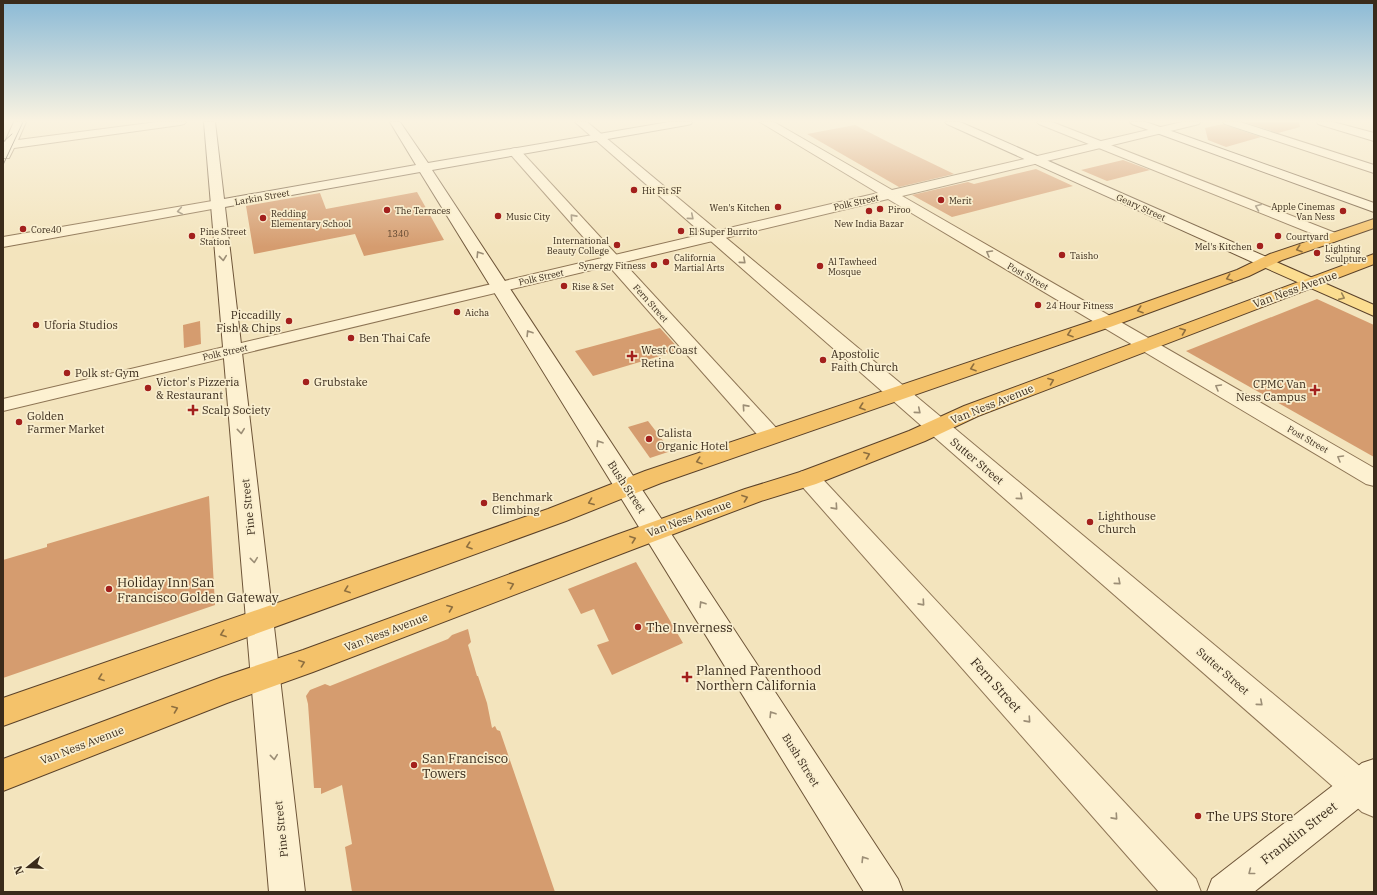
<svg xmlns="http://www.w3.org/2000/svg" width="1377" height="895" font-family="'IBM Plex Serif',serif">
	<rect width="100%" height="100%" fill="#f3e4bd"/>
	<!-- building -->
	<g fill="#d59c6f">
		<path d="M 1244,122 L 1299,122 L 1300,127 L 1278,133 Z"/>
		<path d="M 1223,124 L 1225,125 L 1261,137 L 1226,147 L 1208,140 L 1205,128 Z"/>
		<path d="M 855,125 L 894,145 L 954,174 L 899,187 L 807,134 Z"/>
		<path d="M 1123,160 L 1150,170 L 1107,181 L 1081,170 Z"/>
		<path d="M 1036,169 L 1073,186 L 952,217 L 912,195 L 968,182 L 974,184 Z"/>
		<path d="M 417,192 L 444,240 L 364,256 L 355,234 L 254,254 L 246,206 L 320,193 L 326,209 Z"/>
		<path d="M 1317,299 L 1374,325 L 1374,457 L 1186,351 Z"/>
		<path d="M 200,321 L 201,344 L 184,348 L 183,325 Z"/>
		<path d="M 660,328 L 680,350 L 593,376 L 575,351 Z"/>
		<path d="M 648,421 L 671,451 L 650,458 L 628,427 Z"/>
		<path d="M 209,496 L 215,605 L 3,678 L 3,560 L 47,547 L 47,544 Z"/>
		<path d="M 636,562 L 683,643 L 612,675 L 597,645 L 609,641 L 594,609 L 581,614 L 568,589 Z"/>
		<path d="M 468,629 L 471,642 L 468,645 L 477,676 L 478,676 L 487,703 L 492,728 L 495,726 L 497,730 L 500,731 L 555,892 L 352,892 L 345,847 L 352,844 L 342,785 L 321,794 L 321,788 L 314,788 L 308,704 L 306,696 L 310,690 L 325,684 L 330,686 L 448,639 L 452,635 Z"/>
	</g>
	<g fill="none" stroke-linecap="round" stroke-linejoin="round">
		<!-- minor casing -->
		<g stroke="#8d7454" stroke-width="2">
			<g id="minor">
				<path d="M 575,122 L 587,122 L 1374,778 L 1374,817 L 1362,812 Z"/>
				<path d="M 1037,122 L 1052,122 L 1338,234 L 1341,237 L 1338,240 L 1333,242 L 1328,240 L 1039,124 Z"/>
				<path d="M 1223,122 L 1240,122 L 1374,165 L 1374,173 L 1225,124 Z"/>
				<path d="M 1317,122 L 1333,122 L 1374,133 L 1374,141 L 1318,124 Z"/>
				<path d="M 515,148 L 519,149 L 779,431 L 782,436 L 779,441 L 771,443 L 763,441 L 511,155 L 509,152 L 511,149 Z"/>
				<path d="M 808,470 L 816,472 L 1196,879 L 1201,892 L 1159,892 L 800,484 L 797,478 L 800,472 Z"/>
			</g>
		</g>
		<!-- tertiary casing -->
		<g stroke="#8d7454" stroke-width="2">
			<g id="tertiary">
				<path d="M 14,122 L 26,122 L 18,140 L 157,122 L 186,122 L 184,124 L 180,125 L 14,148 L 9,158 L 3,158 L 3,142 L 5,142 Z"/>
				<path d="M 760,122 L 774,122 L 892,190 L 1182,122 L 1200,122 L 1199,124 L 1195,125 L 902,196 L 1374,468 L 1374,486 L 1366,484 L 888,199 L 3,411 L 3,399 L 878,193 Z"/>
				<path d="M 218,200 L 223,201 L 225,204 L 223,207 L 3,247 L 3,237 Z"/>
			</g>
		</g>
		<!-- secondary casing -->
		<g stroke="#6e5538" stroke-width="2">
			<g id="secondary">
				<path d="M 204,122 L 215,122 L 224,199 L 416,165 L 390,122 L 400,122 L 428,163 L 669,122 L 692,122 L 691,124 L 687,125 L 432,170 L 898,879 L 903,892 L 864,892 L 420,172 L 225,207 L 305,892 L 269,892 Z"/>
				<path d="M 945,122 L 960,122 L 1271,259 L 1273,262 L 1271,265 L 1265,267 L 1259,265 L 947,124 Z"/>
				<path d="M 1130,122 L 1146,122 L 1374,203 L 1374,212 L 1132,124 Z"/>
				<path d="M 1374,759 L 1374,796 L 1254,892 L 1207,892 L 1212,879 L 1362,763 Z"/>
			</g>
		</g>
		<!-- primary casing -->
		<g stroke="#5a4129" stroke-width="2">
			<path id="primary" d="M 1265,257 L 1374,305 L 1374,316 L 1259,265 L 1257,262 L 1259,259 Z"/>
		</g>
		<!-- trunk casing -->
		<g stroke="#5a4129" stroke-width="2">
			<g id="trunk">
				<path d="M 1374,219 L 1374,228 L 1282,260 L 1249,276 L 1113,326 L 661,483 L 566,521 L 3,726 L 3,698 L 548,509 L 645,471 L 1101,318 L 1237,270 L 1270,254 Z"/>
				<path d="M 1374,254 L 1374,264 L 978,416 L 925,441 L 816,484 L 761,501 L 634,549 L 313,672 L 227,703 L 3,791 L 3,759 L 222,677 L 303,650 L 616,535 L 745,489 L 800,472 L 909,431 L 964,406 Z"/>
			</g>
		</g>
		<!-- minor -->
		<use href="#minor" fill="#fdf1d1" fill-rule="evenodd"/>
		<!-- tertiary -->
		<use href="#tertiary" fill="#fdf1d1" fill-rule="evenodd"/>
		<!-- secondary -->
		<use href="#secondary" fill="#fdf1d1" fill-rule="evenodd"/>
		<!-- primary -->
		<use href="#primary" fill="#fbdd90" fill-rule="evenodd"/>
		<!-- trunk -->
		<use href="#trunk" fill="#f4c26a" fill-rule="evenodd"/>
		<!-- tram -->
		<g stroke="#3a2b1b" stroke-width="1">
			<path d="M 3,142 L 12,134"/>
			<path d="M 3,165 L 23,122"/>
		</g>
	</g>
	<!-- one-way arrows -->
	<defs><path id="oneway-chevron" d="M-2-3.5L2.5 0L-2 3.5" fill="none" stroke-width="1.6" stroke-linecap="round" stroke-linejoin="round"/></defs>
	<g stroke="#9c8e76">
		<use href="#oneway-chevron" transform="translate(1258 207) rotate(-158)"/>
		<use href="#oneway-chevron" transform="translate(180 211) rotate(170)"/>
		<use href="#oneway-chevron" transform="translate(573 217) rotate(-132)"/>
		<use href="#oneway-chevron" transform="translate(691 217) rotate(40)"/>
		<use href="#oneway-chevron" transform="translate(989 253) rotate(-150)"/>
		<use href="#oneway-chevron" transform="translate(479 254) rotate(-122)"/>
		<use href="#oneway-chevron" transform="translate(223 258) rotate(84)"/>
		<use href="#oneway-chevron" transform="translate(743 261) rotate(41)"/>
		<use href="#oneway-chevron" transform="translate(529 333) rotate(-122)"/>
		<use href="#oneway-chevron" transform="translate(1218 387) rotate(-150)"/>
		<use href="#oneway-chevron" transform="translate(745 407) rotate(-132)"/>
		<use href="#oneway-chevron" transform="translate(918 411) rotate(40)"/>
		<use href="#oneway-chevron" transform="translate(241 431) rotate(84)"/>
		<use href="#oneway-chevron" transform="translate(599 443) rotate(-122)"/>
		<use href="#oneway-chevron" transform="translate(1340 458) rotate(-150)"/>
		<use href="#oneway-chevron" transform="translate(1020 497) rotate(41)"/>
		<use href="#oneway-chevron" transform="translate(835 507) rotate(48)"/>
		<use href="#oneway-chevron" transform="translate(254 560) rotate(84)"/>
		<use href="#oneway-chevron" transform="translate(1118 582) rotate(41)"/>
		<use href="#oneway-chevron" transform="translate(922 603) rotate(48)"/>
		<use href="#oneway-chevron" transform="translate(702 604) rotate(-122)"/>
		<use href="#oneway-chevron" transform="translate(1260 703) rotate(41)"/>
		<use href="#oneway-chevron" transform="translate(772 714) rotate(-122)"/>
		<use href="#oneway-chevron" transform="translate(1028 720) rotate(48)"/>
		<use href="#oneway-chevron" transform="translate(274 757) rotate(84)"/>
		<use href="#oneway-chevron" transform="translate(1115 817) rotate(48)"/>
		<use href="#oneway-chevron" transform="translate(864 859) rotate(-122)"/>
		<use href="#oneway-chevron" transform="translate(1251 872) rotate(142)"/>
	</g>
	<g stroke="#8e6f3f">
		<use href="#oneway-chevron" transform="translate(1299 249) rotate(161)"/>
		<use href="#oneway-chevron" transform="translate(1229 278) rotate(160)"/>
		<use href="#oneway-chevron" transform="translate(1140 310) rotate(161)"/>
		<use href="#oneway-chevron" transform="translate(1183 331) rotate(-21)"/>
		<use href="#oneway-chevron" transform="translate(1070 334) rotate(161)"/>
		<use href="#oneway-chevron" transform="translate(973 368) rotate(161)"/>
		<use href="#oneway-chevron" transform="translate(1051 381) rotate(-21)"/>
		<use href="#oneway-chevron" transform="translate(862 407) rotate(161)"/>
		<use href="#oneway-chevron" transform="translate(867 455) rotate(-21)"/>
		<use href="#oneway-chevron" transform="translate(699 461) rotate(161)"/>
		<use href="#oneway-chevron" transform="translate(745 498) rotate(-20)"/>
		<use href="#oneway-chevron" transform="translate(591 502) rotate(159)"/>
		<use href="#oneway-chevron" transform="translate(633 539) rotate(-20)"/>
		<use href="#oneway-chevron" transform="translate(469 546) rotate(161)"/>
		<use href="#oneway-chevron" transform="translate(511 585) rotate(-21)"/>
		<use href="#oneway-chevron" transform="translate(347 590) rotate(160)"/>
		<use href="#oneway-chevron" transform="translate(450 608) rotate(-21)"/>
		<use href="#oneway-chevron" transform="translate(223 634) rotate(160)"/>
		<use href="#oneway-chevron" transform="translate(302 663) rotate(-20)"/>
		<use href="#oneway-chevron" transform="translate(101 678) rotate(160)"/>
		<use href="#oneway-chevron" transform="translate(175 709) rotate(-21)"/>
	</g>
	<use stroke="#9a8456" href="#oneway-chevron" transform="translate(1342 297) rotate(24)"/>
	<!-- sky -->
	<linearGradient id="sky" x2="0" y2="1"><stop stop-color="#8bbad6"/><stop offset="0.49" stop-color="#faf3e1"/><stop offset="1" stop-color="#faf3e1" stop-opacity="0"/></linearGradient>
	<rect width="1377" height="247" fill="url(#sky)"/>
	<!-- markers -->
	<g fill="#a3201d" stroke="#f9eece" stroke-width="1.5">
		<circle cx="634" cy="190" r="4"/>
		<circle cx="941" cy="200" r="4"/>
		<circle cx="778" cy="207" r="4"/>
		<circle cx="880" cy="209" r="4"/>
		<circle cx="387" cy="210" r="4"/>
		<circle cx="869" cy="211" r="4"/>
		<circle cx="1343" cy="211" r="4"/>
		<circle cx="498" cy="216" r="4"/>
		<circle cx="263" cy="218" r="4"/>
		<circle cx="23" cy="229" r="4"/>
		<circle cx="681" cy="231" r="4"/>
		<circle cx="192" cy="236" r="4"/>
		<circle cx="1278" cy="236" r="4"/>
		<circle cx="617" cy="245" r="4"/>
		<circle cx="1260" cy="246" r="4"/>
		<circle cx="1317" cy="253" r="4"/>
		<circle cx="1062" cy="255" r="4"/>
		<circle cx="666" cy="262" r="4"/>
		<circle cx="654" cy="265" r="4"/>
		<circle cx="820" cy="266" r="4"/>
		<circle cx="564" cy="286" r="4"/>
		<circle cx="1038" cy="305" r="4"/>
		<circle cx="457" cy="312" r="4"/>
		<circle cx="289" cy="321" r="4"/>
		<circle cx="36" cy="325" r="4"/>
		<circle cx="351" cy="338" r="4"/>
		<path d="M630 350h4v4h4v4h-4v4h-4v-4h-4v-4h4z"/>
		<circle cx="823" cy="360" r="4"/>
		<circle cx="67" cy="373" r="4"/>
		<circle cx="306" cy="382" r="4"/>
		<circle cx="148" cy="388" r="4"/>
		<path d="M1313 384h4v4h4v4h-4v4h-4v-4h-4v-4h4z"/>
		<path d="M191 404h4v4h4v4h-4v4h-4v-4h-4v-4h4z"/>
		<circle cx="19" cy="422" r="4"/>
		<circle cx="649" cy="439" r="4"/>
		<circle cx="484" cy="503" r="4"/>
		<circle cx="1090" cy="522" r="4"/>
		<circle cx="109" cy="589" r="4"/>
		<circle cx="638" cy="627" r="4"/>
		<path d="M685 671h4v4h4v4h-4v4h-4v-4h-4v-4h4z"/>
		<circle cx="414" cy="765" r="4"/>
		<circle cx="1198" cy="816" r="4"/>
	</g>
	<g text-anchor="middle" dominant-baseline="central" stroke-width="3.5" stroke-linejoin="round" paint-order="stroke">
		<!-- far-poi labels -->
		<g font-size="9" fill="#3a2b1b" stroke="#f9eece" text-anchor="start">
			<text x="642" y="190">Hit Fit SF</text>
			<text x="949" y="200">Merit</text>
			<text x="1335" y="206" text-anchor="end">Apple Cinemas<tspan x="1335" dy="10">Van Ness</tspan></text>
			<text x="770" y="207" text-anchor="end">Wen's Kitchen</text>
			<text x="888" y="209">Piroo</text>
			<text x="395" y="210">The Terraces</text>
			<text x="271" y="213">Redding<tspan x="271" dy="10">Elementary School</tspan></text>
			<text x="506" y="216">Music City</text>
			<text x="869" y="223" text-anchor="middle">New India Bazar</text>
			<text x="31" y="229">Core40</text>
			<text x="200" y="231">Pine Street<tspan x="200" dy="10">Station</tspan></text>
			<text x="689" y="231">El Super Burrito</text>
			<text x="1286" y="236">Courtyard</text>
			<text x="609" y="240" text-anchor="end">International<tspan x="609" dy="10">Beauty College</tspan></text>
			<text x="1252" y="246" text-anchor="end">Mel's Kitchen</text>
			<text x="1325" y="248">Lighting<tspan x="1325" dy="10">Sculpture</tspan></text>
			<text x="1070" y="255">Taisho</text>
			<text x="674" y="257">California<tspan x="674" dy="10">Martial Arts</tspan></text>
			<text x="828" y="261">Al Tawheed<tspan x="828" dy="10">Mosque</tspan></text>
			<text x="646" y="265" text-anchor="end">Synergy Fitness</text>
			<text x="572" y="286">Rise &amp; Set</text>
			<text x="1046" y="305">24 Hour Fitness</text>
			<text x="465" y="312">Aicha</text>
		</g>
		<!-- far-street labels -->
		<g font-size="9" fill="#3a2b1b" stroke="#f9eece">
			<text transform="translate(262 197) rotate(-10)">Larkin Street</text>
			<text transform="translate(856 202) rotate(-13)">Polk Street</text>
			<text transform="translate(1141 207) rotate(24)">Geary Street</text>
			<text transform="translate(1028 276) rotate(30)">Post Street</text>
			<text transform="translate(541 277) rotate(-13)">Polk Street</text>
			<text transform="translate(651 303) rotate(48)">Fern Street</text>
			<text transform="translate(225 352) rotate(-13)">Polk Street</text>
			<text transform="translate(1308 439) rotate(30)">Post Street</text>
		</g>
		<!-- number labels -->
		<g font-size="9" fill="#614730">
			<text x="398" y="233">1340</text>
		</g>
		<!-- street labels -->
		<g font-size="11" fill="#3a2b1b" stroke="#f9eece">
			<text transform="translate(1295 289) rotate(-20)">Van Ness Avenue</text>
			<text transform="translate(992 404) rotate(-22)">Van Ness Avenue</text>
			<text transform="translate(977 461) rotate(40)">Sutter Street</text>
			<text transform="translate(627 487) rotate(57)">Bush Street</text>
			<text transform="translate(248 507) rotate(-96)">Pine Street</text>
			<text transform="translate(689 518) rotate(-20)">Van Ness Avenue</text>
			<text transform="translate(386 632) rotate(-21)">Van Ness Avenue</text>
			<text transform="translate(1223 671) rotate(41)">Sutter Street</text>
			<text transform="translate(82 745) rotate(-21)">Van Ness Avenue</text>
			<text transform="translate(801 760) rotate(58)">Bush Street</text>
			<text transform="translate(281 829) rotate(-96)">Pine Street</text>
		</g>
		<!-- poi labels -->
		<g font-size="11" fill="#3a2b1b" stroke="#f9eece" text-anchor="start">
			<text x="281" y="315" text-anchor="end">Piccadilly<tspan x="281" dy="13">Fish &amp; Chips</tspan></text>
			<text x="44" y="325">Uforia Studios</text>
			<text x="359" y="338">Ben Thai Cafe</text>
			<text x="641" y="350">West Coast<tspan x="641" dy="13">Retina</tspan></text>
			<text x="831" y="354">Apostolic<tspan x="831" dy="13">Faith Church</tspan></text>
			<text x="75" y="373">Polk st. Gym</text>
			<text x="156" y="382">Victor's Pizzeria<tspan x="156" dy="13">&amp; Restaurant</tspan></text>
			<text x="314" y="382">Grubstake</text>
			<text x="1306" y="384" text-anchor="end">CPMC Van<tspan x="1306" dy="13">Ness Campus</tspan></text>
			<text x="202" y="410">Scalp Society</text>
			<text x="27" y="416">Golden<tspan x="27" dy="13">Farmer Market</tspan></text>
			<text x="657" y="433">Calista<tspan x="657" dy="13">Organic Hotel</tspan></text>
			<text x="492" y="497">Benchmark<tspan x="492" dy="13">Climbing</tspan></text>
			<text x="1098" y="516">Lighthouse<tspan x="1098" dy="13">Church</tspan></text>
		</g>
		<!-- near-poi labels -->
		<g font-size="13" fill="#3a2b1b" stroke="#f9eece" text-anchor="start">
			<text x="117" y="582">Holiday Inn San<tspan x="117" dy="15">Francisco Golden Gateway</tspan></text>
			<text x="646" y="627">The Inverness</text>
			<text x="696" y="670">Planned Parenthood<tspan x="696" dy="15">Northern California</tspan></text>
			<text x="422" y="758">San Francisco<tspan x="422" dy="15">Towers</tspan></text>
			<text x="1206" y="816">The UPS Store</text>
		</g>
		<!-- near-street labels -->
		<g font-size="13" fill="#3a2b1b" stroke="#f9eece">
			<text transform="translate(996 685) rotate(48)">Fern Street</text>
			<text transform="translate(1299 833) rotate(-38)">Franklin Street</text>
		</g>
	</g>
	<!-- border -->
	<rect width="1377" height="895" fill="none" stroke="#3a2b1b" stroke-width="8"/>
	<!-- north arrow -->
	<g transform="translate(28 867) rotate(252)" stroke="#f9eece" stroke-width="3" paint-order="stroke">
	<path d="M0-3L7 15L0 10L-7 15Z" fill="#3a2b1b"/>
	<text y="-6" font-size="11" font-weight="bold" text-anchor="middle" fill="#3a2b1b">N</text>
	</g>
</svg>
